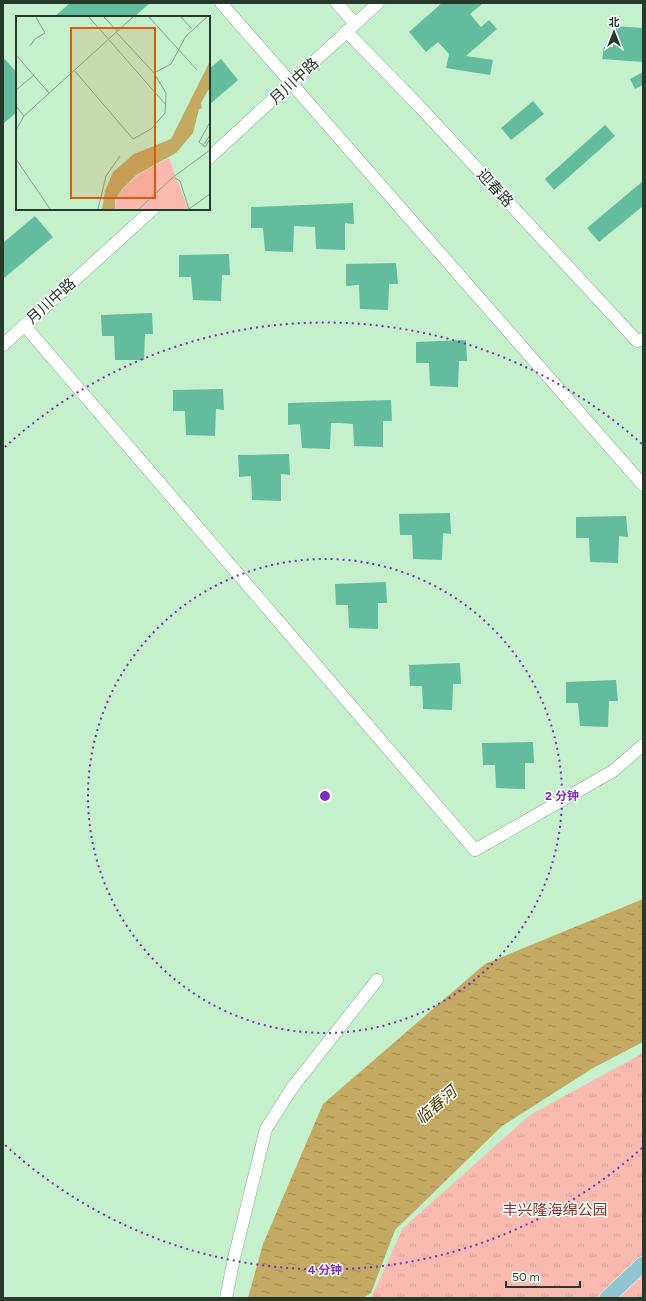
<svg xmlns="http://www.w3.org/2000/svg" width="646" height="1301" font-family="Figtree,'Noto Sans SC',sans-serif">
	<defs>
		<pattern id="park-tufts" width="24" height="20" patternUnits="userSpaceOnUse"><rect width="24" height="20" fill="#fabab0"/><path d="M3 7l-1-3M5 7V3M7 7l1-3M15 17l-1-3M17 17v-4M19 17l1-3" fill="none" stroke="#d6a198"/></pattern>
		<pattern id="water-ripples" width="26" height="14" patternUnits="userSpaceOnUse"><rect width="26" height="14" fill="#c3a961"/><path d="M2 4q2-2 4 0t4 0M15 11q2-2 4 0t4 0" fill="none" stroke="#9e8b50"/></pattern>
	</defs>
	<rect width="100%" height="100%" fill="#c4f0cb"/>
	<!-- park -->
	<path fill="url(#park-tufts)" d="M 643,1053 L 643,1298 L 369,1298 L 372,1296 L 403,1228 L 530,1115 Z"/>
	<!-- water -->
	<path fill="url(#water-ripples)" d="M 643,899 L 643,1042 L 593,1068 L 502,1126 L 395,1230 L 371,1293 L 363,1298 L 248,1298 L 263,1244 L 323,1104 L 485,964 Z"/>
	<!-- building -->
	<g fill="#64bc9e">
		<path d="M 70,3 L 150,3 L 134,17 L 54,17 Z"/>
		<path d="M 442,3 L 483,3 L 470,14 L 481,27 L 489,20 L 497,29 L 466,56 L 493,60 L 490,75 L 446,68 L 449,54 L 438,42 L 426,52 L 409,32 Z"/>
		<path d="M 615,26 L 643,28 L 643,62 L 602,59 L 604,47 L 613,47 Z"/>
		<path d="M 3,57 L 17,73 L 17,112 L 3,124 Z"/>
		<path d="M 221,59 L 238,80 L 209,105 L 209,69 Z"/>
		<path d="M 643,72 L 643,85 L 635,89 L 630,79 Z"/>
		<path d="M 533,101 L 544,114 L 511,140 L 501,128 Z"/>
		<path d="M 605,125 L 615,136 L 554,190 L 545,179 Z"/>
		<path d="M 643,181 L 643,206 L 599,242 L 587,228 Z"/>
		<path d="M 353,203 L 354,224 L 345,223 L 345,250 L 316,249 L 315,227 L 294,226 L 293,252 L 265,251 L 263,228 L 251,228 L 251,207 Z"/>
		<path d="M 35,216 L 53,237 L 3,279 L 3,243 Z"/>
		<path d="M 229,254 L 230,275 L 222,275 L 221,301 L 193,300 L 191,277 L 179,277 L 179,255 Z"/>
		<path d="M 396,263 L 398,284 L 389,284 L 388,310 L 360,309 L 359,285 L 346,286 L 346,264 Z"/>
		<path d="M 152,313 L 153,334 L 145,334 L 144,360 L 115,360 L 114,336 L 102,336 L 101,315 Z"/>
		<path d="M 466,340 L 467,361 L 459,361 L 458,387 L 430,386 L 429,363 L 416,363 L 416,342 Z"/>
		<path d="M 223,389 L 224,410 L 216,409 L 215,436 L 186,435 L 185,411 L 173,411 L 173,390 Z"/>
		<path d="M 391,400 L 392,421 L 383,421 L 383,447 L 354,446 L 353,424 L 340,423 L 331,423 L 330,449 L 302,448 L 300,424 L 288,425 L 288,403 Z"/>
		<path d="M 289,454 L 290,475 L 281,474 L 281,501 L 252,500 L 251,476 L 239,477 L 238,455 Z"/>
		<path d="M 450,513 L 451,534 L 443,533 L 442,560 L 413,559 L 412,535 L 400,535 L 399,514 Z"/>
		<path d="M 626,516 L 628,537 L 619,536 L 618,563 L 590,562 L 589,538 L 576,538 L 576,517 Z"/>
		<path d="M 386,582 L 387,603 L 378,603 L 378,629 L 349,628 L 348,605 L 336,605 L 335,584 Z"/>
		<path d="M 460,663 L 461,684 L 453,684 L 452,710 L 423,709 L 422,686 L 410,686 L 409,665 Z"/>
		<path d="M 616,680 L 618,701 L 609,701 L 608,727 L 580,726 L 578,703 L 566,703 L 566,682 Z"/>
		<path d="M 533,742 L 534,763 L 525,763 L 525,789 L 496,788 L 495,765 L 483,765 L 482,743 Z"/>
	</g>
	<g fill="none" stroke-linecap="round" stroke-linejoin="round">
		<!-- minor casing -->
		<g stroke="#82ac89" stroke-width="13">
			<g id="minor">
				<path d="M 221,3 L 643,485"/>
				<path d="M 337,3 L 355,24"/>
				<path d="M 346,31 L 420,107 L 637,341 L 643,339"/>
				<path d="M 209,158 L 378,3"/>
				<path d="M 24,325 L 475,850 L 613,771 L 643,745"/>
				<path d="M 3,345 L 153,209"/>
				<path d="M 226,1298 L 234,1258 L 266,1129 L 292,1088 L 377,980"/>
			</g>
		</g>
		<!-- major casing -->
		<g stroke="#fff" stroke-width="16">
			<path id="major" d="M 607,1298 L 643,1264"/>
		</g>
		<!-- minor -->
		<use href="#minor" stroke="#fff" stroke-width="12"/>
		<!-- major -->
		<use href="#major" stroke="#90c6cf" stroke-width="15"/>
	</g>
	<!-- distance rings -->
	<g fill="none" stroke="#7b2cbf" stroke-width="2" stroke-dasharray="2 4">
		<circle cx="325" cy="796" r="237"/>
		<path d="M642 1148A474 474 0 0 1 5 1145M5 447A474 474 0 0 1 642 444"/>
	</g>
	<g text-anchor="middle" dominant-baseline="central" stroke-width="3" stroke-linejoin="round" paint-order="stroke">
		<!-- street labels -->
		<g font-size="15" fill="#27392a" stroke="#fff">
			<text transform="translate(294 81) rotate(-43)">月川中路</text>
			<text transform="translate(495 188) rotate(47)">迎春路</text>
			<text transform="translate(51 301) rotate(-42)">月川中路</text>
		</g>
		<!-- park labels -->
		<g font-size="15" fill="#8b3026" stroke="#fff">
			<text x="555" y="1210">丰兴隆海绵公园</text>
		</g>
		<!-- water labels -->
		<g font-size="16" font-style="italic" fill="#513f02" stroke="#fff">
			<text transform="translate(436 1105) rotate(-41)">临春河</text>
		</g>
	</g>
	<!-- overview -->
	<g transform="translate(16 16)">
		<rect width="194" height="194" fill="#c4f0cb"/>
		<path d="M 153,142 L 172,193 L 99,193 L 100,184 L 107,173 L 124,158 Z" fill="#fabab0"/>
		<path d="M 194,45 L 194,71 L 185,87 L 186,92 L 183,93 L 177,117 L 160,137 L 120,159 L 106,173 L 99,184 L 99,193 L 86,193 L 89,175 L 97,156 L 118,138 L 155,123 Z" fill="#c3a961"/>
		<path fill="none" stroke="#85a78b" stroke-width="1" d="M 73,1 L 150,89M 88,1 L 101,15M 133,1 L 181,54M 165,1 L 176,13M 100,16 L 138,57 L 155,48 L 170,20 L 191,1M 14,30 L 19,23 L 29,17 L 20,1M 0,39 L 33,77M 58,54 L 117,123 L 135,113 L 149,97 L 150,77 L 138,57M 0,74 L 18,59M 0,90 L 8,100M 194,106 L 183,126 L 189,131 L 194,123M 0,114 L 8,100 L 117,1M 187,130 L 194,119M 0,143 L 34,193M 159,162 L 164,165 L 173,193M 82,193 L 90,160 L 104,140M 123,193 L 156,162 L 194,134M 173,193 L 194,178"/>
		<path fill="#de570e" fill-opacity="0.15" stroke="#de570e" stroke-width="2" d="M 55,12 L 139,12 L 139,182 L 55,182 Z"/>
		<rect width="194" height="194" fill="none" stroke="#27392a" stroke-width="2"/>
	</g>
	<circle cx="325" cy="796" r="6" fill="#7b2cbf" stroke="#fff" stroke-width="2"/>
	<g font-size="12" text-anchor="middle" font-weight="bold" fill="#7b2cbf" stroke="#fff" stroke-width="3" stroke-linejoin="round" paint-order="stroke">
		<text x="562" y="800">2 分钟</text>
		<text x="325" y="1274">4 分钟</text>
	</g>
	<!-- border -->
	<rect width="646" height="1301" fill="none" stroke="#27392a" stroke-width="8"/>
	<!-- north arrow -->
	<g transform="translate(614 32)" stroke="#ffffff" stroke-width="3" paint-order="stroke">
	<path d="M0-3L7 15L0 10L-7 15Z" fill="#27392a"/>
	<text y="-6" font-size="11" font-weight="bold" text-anchor="middle" fill="#27392a">北</text>
	</g>
	<!-- scale -->
	<path d="M506 1281v6h74v-6" fill="none" stroke="#27392a" stroke-width="2"/>
	<text x="512" y="1281" font-size="12" fill="#27392a" stroke="#ffffff" stroke-width="3" paint-order="stroke">50 m</text>
</svg>
